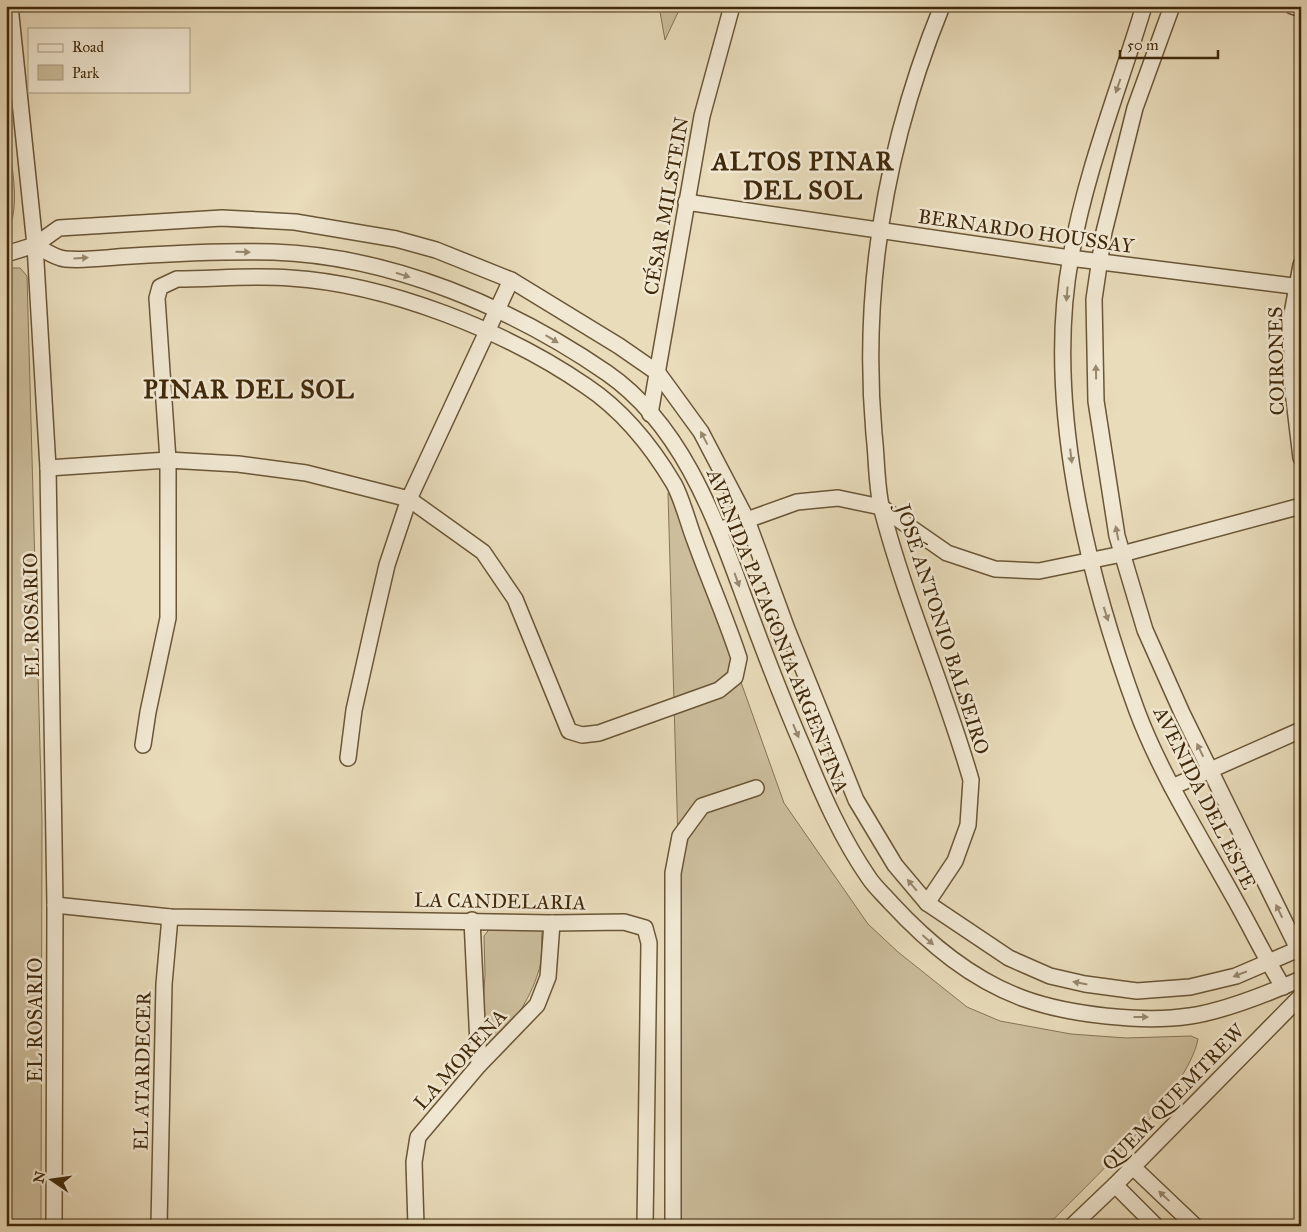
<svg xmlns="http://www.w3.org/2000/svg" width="1307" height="1232" font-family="'IM FELL Great Primer',serif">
	<rect width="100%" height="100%" fill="#e9dcbb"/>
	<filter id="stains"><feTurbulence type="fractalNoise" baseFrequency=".004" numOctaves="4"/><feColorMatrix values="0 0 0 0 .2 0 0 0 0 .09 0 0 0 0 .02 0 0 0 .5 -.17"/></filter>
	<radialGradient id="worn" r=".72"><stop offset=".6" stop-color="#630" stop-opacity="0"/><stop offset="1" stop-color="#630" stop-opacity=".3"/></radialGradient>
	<!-- green -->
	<g fill="#ccbe9d" stroke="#867454">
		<path d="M 659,6 L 681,6 L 665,40 Z"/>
		<path d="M 6,128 C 10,157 23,209 6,234 Z"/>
		<path d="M 6,268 L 20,268 L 27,276 L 42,820 L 41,1226 L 6,1226 Z"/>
		<path d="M 668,493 L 674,494 L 784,803 L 868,924 L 898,952 L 967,1007 L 1000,1021 L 1071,1034 L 1126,1038 L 1191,1036 L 1198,1039 C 1188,1093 1086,1185 1047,1226 L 678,1226 L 679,877 Z"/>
		<path d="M 529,925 L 542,931 C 541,944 543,961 538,973 C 531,996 510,1035 486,1041 L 481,1031 L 485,975 L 484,936 L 491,927 Z"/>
	</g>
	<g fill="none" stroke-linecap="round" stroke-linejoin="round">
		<!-- street casing -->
		<g stroke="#6a5636" stroke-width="18">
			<g id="street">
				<path d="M 10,6 L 35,245 L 48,468 L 55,905 L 54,1226"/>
				<path d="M 1144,6 C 1119,89 1086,170 1071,256 C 1044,401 1087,575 1137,711 C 1161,775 1200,836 1233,896 C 1250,926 1265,957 1283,987"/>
				<path d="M 1172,6 L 1135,108 L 1104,232 L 1094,299 L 1096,401 L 1117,536 L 1145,630 L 1182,713 L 1301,955"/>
				<path d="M 1292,6 L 1301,9"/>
				<path d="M 686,202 L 1070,258 L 1301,287"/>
				<path d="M 35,245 C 44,250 55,258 65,259 C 87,261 110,257 132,256 C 179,253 226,251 273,252 C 391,256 511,307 607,373 C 679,423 712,510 741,589 C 761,644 782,699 805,752 C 823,796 842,839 869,878 C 875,887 884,895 891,903 C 929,944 972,980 1025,999 C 1070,1015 1143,1023 1190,1016 C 1225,1011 1269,993 1301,979"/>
				<path d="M 6,254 L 35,245 L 59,228 L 222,218 L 295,222 L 396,239 L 436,250 L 511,280 L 619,346 L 658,373 L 701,432 L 747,520 L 787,629 L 856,800 L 895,865 L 927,903 L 1009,958 L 1050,976 L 1085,984 L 1137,991 L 1190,987 L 1236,976 L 1301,948"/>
				<path d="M 1301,265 L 1291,319 L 1293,391 L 1301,458"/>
				<path d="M 650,414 L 702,116 L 732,6"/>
				<path d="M 48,468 L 168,460 L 238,464 L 306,473 L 409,499 L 483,552 L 515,599 L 569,731 L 582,735 L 599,733 L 719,690 L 735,677 L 739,658 C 726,618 709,580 695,541 C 688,523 683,501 674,484 C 652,447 622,410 586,386 C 506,331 388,284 290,278 C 253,275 214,279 177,279 L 160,287 L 157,298 L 168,460 L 168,618 L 148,712 L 143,745"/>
				<path d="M 719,530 L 797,502 L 838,498 L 881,507 L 947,553 L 995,569 L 1039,571 L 1122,554 L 1301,506"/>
				<path d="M 348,758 L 354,710 L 374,621 L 387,565 L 409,499 L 511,280"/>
				<path d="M 1172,787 L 1301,730"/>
				<path d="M 927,903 L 955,861 L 968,825 L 971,780 C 945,689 906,602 882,510 C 876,486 877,458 874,434 C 861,285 886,144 942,6"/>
				<path d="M 55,905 L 170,917 L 552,923 L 624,922 L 645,928 L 649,943 L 645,1226"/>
				<path d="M 472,920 L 479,1065"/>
				<path d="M 1133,1167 L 1195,1226"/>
				<path d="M 1115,1185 L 1156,1226"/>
				<path d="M 159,1226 L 164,984 L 170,917"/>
				<path d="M 416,1226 L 414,1162 L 418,1137 L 479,1065 L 537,1005 L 548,977 L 552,923"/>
				<path d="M 673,1226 L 673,873 L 680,836 L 702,806 L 756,788"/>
				<path d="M 1072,1226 L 1115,1185 L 1301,996"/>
			</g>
		</g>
		<!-- street -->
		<use href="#street" stroke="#f1e8d3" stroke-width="15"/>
	</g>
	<!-- one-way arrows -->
	<defs><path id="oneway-solid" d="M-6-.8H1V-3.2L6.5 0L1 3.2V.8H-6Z" transform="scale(1.25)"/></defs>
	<g fill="#98886e">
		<use href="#oneway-solid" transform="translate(1118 86) rotate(109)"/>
		<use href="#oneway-solid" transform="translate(243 252) rotate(1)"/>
		<use href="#oneway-solid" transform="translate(81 258) rotate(-3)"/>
		<use href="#oneway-solid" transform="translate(403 275) rotate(18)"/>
		<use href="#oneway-solid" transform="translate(1067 294) rotate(95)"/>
		<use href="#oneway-solid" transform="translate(552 339) rotate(31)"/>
		<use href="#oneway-solid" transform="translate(1096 372) rotate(-91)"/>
		<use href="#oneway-solid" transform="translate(704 438) rotate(-118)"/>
		<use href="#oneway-solid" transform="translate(1071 456) rotate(83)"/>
		<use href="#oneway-solid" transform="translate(1117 533) rotate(-101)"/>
		<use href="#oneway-solid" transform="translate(737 580) rotate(70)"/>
		<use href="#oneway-solid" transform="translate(1106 614) rotate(72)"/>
		<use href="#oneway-solid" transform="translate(796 731) rotate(67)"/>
		<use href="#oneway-solid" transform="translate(1200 750) rotate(-116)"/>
		<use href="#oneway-solid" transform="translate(912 885) rotate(-130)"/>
		<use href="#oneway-solid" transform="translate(1279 911) rotate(-116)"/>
		<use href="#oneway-solid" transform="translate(928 940) rotate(41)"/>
		<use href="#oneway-solid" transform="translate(1240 974) rotate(159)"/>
		<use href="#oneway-solid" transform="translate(1080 983) rotate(-169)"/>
		<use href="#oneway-solid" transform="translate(1141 1017)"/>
		<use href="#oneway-solid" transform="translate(1164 1196) rotate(-137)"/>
	</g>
	<g text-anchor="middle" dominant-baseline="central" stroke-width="5" stroke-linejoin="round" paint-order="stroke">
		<!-- street labels -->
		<g font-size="20" fill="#40290a" stroke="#f1e8d3">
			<text transform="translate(666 206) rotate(-80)">CÉSAR MILSTEIN</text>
			<text transform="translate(1026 231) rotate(8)">BERNARDO HOUSSAY</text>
			<text transform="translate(1276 361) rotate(-91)">COIRONES</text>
			<text transform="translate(31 615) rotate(-91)">EL ROSARIO</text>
			<text transform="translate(943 629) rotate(72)">JOSÉ ANTONIO BALSEIRO</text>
			<text transform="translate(778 631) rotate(68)">AVENIDA PATAGONIA ARGENTINA</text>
			<text transform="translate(1205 798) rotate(63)">AVENIDA DEL ESTE</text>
			<text transform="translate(500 901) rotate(1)">LA CANDELARIA</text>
			<text transform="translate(35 1020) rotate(-90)">EL ROSARIO</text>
			<text transform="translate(460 1059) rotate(-48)">LA MORENA</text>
			<text transform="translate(142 1071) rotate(-89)">EL ATARDECER</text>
			<text transform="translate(1173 1097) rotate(-46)">QUEM QUEMTREW</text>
		</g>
		<!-- district labels -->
		<g font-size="25" font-weight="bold" letter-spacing="1" fill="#40290a" stroke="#f1e8d3">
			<text x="803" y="161">ALTOS PINAR<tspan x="803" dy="29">DEL SOL</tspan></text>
			<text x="249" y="389">PINAR DEL SOL</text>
		</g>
	</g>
	<!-- margin -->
	<rect width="1307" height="1232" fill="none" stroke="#e9dcbb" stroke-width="25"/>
	<rect x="8" y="8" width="1292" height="1217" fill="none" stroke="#40290a" stroke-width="2.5"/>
	<rect x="12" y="12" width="1282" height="1207" fill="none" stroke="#40290a"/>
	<!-- legend -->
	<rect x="28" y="28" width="162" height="65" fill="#f1e8d3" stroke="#aa9c83"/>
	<rect x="38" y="44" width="25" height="8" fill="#f1e8d3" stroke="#aa9c83"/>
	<text x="72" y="52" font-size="15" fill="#40290a">Road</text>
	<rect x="38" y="65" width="25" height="15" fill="#ccbe9d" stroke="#aa9c83"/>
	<text x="72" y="78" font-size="15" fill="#40290a">Park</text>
	<!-- north arrow -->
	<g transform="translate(52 1180) rotate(283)" stroke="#f1e8d3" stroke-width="4" paint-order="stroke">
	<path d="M0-4L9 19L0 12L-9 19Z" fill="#40290a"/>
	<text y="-8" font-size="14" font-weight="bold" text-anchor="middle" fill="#40290a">N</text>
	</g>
	<!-- scale -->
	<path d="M1120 50v8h98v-8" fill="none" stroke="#40290a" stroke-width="2.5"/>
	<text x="1127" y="50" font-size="15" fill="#40290a" stroke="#f1e8d3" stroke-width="4" paint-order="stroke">50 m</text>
	<rect width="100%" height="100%" filter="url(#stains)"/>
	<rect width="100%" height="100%" fill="url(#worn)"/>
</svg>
